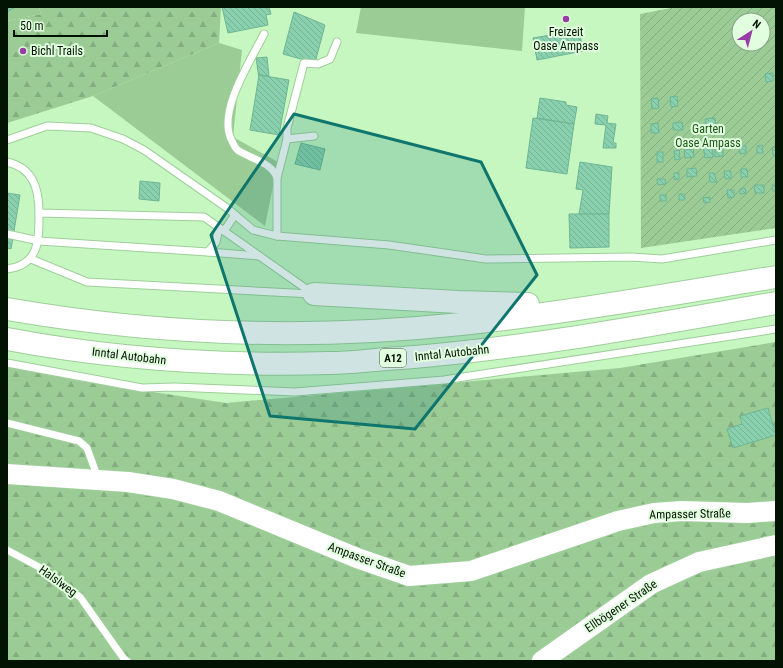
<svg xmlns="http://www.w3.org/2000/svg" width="783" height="668" font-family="'Roboto Condensed',sans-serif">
	<defs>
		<pattern id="forest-firs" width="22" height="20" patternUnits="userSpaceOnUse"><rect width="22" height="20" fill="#9bcc96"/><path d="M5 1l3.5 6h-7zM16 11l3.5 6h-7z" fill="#84ae80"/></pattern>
		<pattern id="garden-furrows" width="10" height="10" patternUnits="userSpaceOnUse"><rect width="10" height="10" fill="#9bcc96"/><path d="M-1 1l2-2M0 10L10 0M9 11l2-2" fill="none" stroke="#84ae80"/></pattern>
		<pattern id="building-back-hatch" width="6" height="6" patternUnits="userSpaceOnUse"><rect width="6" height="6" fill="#89d1ae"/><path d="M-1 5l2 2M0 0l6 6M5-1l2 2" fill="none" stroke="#75b394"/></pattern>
	</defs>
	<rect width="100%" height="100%" fill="#c6f7c1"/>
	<!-- grass -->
	<g fill="#9bcc96">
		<path d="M 7,7 L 39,7 L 41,14 L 7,21 Z"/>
		<path d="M 361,7 L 525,7 L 522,51 L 356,33 Z"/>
		<path d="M 219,43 L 242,50 L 233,137 L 278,162 L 265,226 L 93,96 Z"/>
	</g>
	<!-- forest -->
	<g fill="url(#forest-firs)">
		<path d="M 39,7 L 221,7 L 219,43 L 93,96 L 7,123 L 7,21 L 41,14 Z"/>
		<path d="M 776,342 L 776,661 L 7,661 L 7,366 L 80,381 L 226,403 L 620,368 Z"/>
	</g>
	<!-- garden -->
	<path fill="url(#garden-furrows)" fill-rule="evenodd" d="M 676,7 L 776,7 L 776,228 L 641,248 L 640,14 ZM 739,20 L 763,20 L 763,44 L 739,44 Z"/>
	<!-- building -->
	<g fill="url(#building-back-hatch)" stroke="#6eb593">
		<path d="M 7,7 L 15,7 L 7,12 Z"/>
		<path d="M 222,7 L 269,7 L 271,14 L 266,15 L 268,25 L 228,33 Z"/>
		<path d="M 294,12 L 325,25 L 315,63 L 283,54 Z"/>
		<path d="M 579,30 L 583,51 L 537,60 L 533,38 Z"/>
		<path d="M 267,57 L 269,76 L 259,75 L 259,78 L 256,58 Z"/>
		<path d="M 773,73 L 773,81 L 766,82 L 765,74 Z"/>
		<path d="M 259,75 L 289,80 L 279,135 L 250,130 Z"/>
		<path d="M 677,96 L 678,106 L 671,107 L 670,97 Z"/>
		<path d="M 540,98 L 566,102 L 566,105 L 577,107 L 574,124 L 537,118 Z"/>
		<path d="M 658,98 L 659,108 L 652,109 L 651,99 Z"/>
		<path d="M 596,114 L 608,116 L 607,123 L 616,124 L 613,143 L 616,143 L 616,148 L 603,148 L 606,125 L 595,124 Z"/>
		<path d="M 533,118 L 574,124 L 567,174 L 526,168 Z"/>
		<path d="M 715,118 L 716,128 L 706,128 L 705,119 Z"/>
		<path d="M 682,122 L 683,130 L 673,130 L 673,123 Z"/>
		<path d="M 658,123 L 659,133 L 651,133 L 651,124 Z"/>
		<path d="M 301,143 L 325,149 L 320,170 L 295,164 Z"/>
		<path d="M 712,145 L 713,157 L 705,158 L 703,146 Z"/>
		<path d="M 762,145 L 763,153 L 757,153 L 757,146 Z"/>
		<path d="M 739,146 L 746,146 L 746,153 L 740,154 Z"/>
		<path d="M 776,147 L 776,155 L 773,155 L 772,148 Z"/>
		<path d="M 715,148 L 723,148 L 723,156 L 715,157 Z"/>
		<path d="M 693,149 L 694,157 L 685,158 L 684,150 Z"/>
		<path d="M 679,150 L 680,159 L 675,160 L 674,151 Z"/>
		<rect x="657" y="152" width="6" height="10"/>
		<path d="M 580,162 L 612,167 L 609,214 L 579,214 L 583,190 L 576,189 Z"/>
		<path d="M 696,168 L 697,176 L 687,177 L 687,169 Z"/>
		<path d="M 741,169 L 747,169 L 748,177 L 741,177 Z"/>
		<path d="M 724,171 L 731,171 L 731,178 L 725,179 Z"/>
		<path d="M 674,173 L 679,173 L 679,179 L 674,180 Z"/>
		<path d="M 709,173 L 714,173 L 717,182 L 710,182 Z"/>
		<path d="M 657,179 L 665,179 L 666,184 L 658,185 Z"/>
		<path d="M 140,181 L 160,183 L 159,201 L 139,199 Z"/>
		<path d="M 754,185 L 764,185 L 764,193 L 755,193 Z"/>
		<path d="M 772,185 L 776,185 L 776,191 L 773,191 Z"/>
		<path d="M 745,188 L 746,193 L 740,194 L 740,189 Z"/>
		<path d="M 727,190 L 734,190 L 734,197 L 728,198 Z"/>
		<path d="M 7,193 L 20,195 L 11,249 L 7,248 Z"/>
		<path d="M 679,194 L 684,194 L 685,200 L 679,200 Z"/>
		<rect x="660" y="195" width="6" height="6"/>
		<path d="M 710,197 L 710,202 L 704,203 L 703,198 Z"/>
		<path d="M 569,214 L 609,214 L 609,247 L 570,248 Z"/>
		<path d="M 768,408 L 776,435 L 733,448 L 727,429 L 742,424 L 740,416 Z"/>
	</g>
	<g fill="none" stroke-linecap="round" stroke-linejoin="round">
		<!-- lane casing -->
		<g stroke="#9fcf9a" stroke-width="9">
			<g id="lane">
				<path d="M 264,34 C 251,60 216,113 232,141 C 234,145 235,149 239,151 C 252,159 272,163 277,178 L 277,236"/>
				<path d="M 287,139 L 314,136"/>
				<path d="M 7,140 L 47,126 L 91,128 L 123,139 L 144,150 L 227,208 L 253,230 L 277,236 L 389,245 L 486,259 L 631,257 L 662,259 L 776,240"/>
				<path d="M 7,162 C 33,168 39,188 39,213"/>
				<path d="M 277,178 L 287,139 L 287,128 L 304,63 L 318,64 L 330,59 L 337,42"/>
				<path d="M 224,231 L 235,215"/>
				<path d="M 7,234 L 39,241 L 208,252 L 216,242 L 219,228"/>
				<path d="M 208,252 L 259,256"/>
				<path d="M 31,259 L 87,282 L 312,294"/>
				<path d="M 7,269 C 40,265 39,239 39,213 L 204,217 L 312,293"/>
				<path d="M 7,363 L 142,388 L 175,387 L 295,392 L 444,380 L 776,329"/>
				<path d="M 7,423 L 79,441 L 87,448 L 98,478"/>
				<path d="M 7,550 L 39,567 L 80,597 L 124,659 L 127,661"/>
			</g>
		</g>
		<!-- secondary casing -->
		<g stroke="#9fcf9a" stroke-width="22">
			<g id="secondary">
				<path d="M 7,474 L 128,482 L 173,489 L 219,501 L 357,558 L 409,576 L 471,571 L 618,521 L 654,513 L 682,511 L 747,513 L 776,511"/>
				<path d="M 542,661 L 651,584 L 699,562 L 776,545"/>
			</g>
		</g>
		<!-- highway casing -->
		<g stroke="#9fcf9a" stroke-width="24">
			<g id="highway">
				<path d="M 314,294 L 458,302 L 528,304"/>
				<path d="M 7,309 C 157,335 309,340 461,324 C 566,313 671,294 776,277"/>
				<path d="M 7,339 C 113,359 221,366 329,363 C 353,363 378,359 402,358 C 528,348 652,325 776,303"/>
			</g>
		</g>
		<!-- lane -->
		<use href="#lane" stroke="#fff" stroke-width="7"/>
		<!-- secondary -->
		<use href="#secondary" stroke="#fff" stroke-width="20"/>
		<!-- highway -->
		<use href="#highway" stroke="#fff" stroke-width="22"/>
	</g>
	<!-- marked area -->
	<path fill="#0f766e" fill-opacity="0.2" stroke="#0f766e" stroke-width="3" stroke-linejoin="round" d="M 294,114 L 481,162 L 537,275 L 415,429 L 270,416 L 211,235 Z"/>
	<!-- markers -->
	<g fill="#973ba5" stroke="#e1ffde" stroke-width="1.5">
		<circle cx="566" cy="19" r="4"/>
		<circle cx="23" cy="51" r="4"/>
	</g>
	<g text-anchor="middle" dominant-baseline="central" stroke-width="4" stroke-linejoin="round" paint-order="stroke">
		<!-- shield labels -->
		<rect fill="#e1ffde" stroke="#465a45" stroke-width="1" x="380" y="349" width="26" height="18" rx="3"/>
		<g font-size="11" font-weight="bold" fill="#031303">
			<text x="393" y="358">A12</text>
		</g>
		<!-- poi labels -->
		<g font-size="12" fill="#031303" stroke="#e1ffde">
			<text x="566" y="32">Freizeit<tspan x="566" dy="14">Oase Ampass</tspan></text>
			<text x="31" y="51" text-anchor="start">Bichl Trails</text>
		</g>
		<!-- park labels -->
		<g font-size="12" fill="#1b5517" stroke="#e1ffde">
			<text x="708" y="129">Garten<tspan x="708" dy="14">Oase Ampass</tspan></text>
		</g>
		<!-- street labels -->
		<g font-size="12" fill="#031303" stroke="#e1ffde">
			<text transform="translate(452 353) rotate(-6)">Inntal Autobahn</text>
			<text transform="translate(129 356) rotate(7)">Inntal Autobahn</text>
			<text transform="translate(690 514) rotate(-1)">Ampasser Straße</text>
			<text transform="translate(367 560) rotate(20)">Ampasser Straße</text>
			<text transform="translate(58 581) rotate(36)">Halslweg</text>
			<text transform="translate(621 606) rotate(-34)">Ellbögener Straße</text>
		</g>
	</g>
	<!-- border -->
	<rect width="783" height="668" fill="none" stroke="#031303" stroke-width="16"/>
	<!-- north arrow -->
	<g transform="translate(751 32) rotate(36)"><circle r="19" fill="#e1ffde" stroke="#88a186"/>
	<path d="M0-3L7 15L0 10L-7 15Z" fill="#973ba5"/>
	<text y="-6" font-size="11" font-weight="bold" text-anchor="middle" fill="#031303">N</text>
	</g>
	<!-- scale -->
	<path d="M14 30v6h93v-6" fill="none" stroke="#031303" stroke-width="2"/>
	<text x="20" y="30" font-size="12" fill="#031303" stroke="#e1ffde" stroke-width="3" paint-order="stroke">50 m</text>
</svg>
